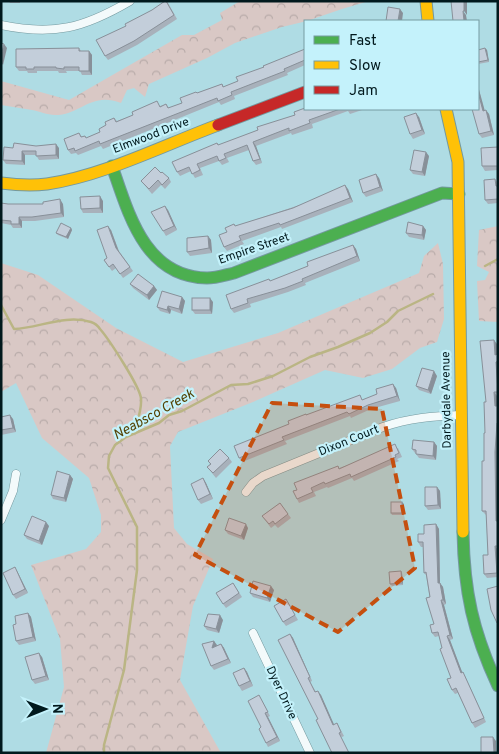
<svg xmlns="http://www.w3.org/2000/svg" width="499" height="754" font-family="Overpass,sans-serif">
	<defs>
		<pattern id="forest-crowns" width="20" height="18" patternUnits="userSpaceOnUse" patternTransform="scale(1.25)"><rect width="20" height="18" fill="#d9c8c5"/><path d="M2 6a3 3 0 1 1 6 0M12 15a3 3 0 1 1 6 0" fill="none" stroke="#b8aba9"/></pattern>
	</defs>
	<rect width="100%" height="100%" fill="#afdce4"/>
	<!-- forest -->
	<g fill="url(#forest-crowns)">
		<path d="M 240,1 L 369,1 L 342,9 L 307,21 L 282,27 L 235,43 L 207,58 L 149,84 L 145,97 L 134,88 L 127,90 L 121,103 C 91,91 81,115 55,115 C 47,115 39,111 32,110 C 22,108 11,107 1,105 L 1,81 L 69,100 L 182,35 L 194,35 L 222,20 L 220,13 Z"/>
		<path d="M 498,226 L 498,322 L 479,321 L 477,281 L 485,280 L 489,272 L 477,266 L 479,230 Z"/>
		<path d="M 438,243 L 443,264 L 444,319 L 437,342 L 420,348 L 392,369 L 363,378 L 325,370 L 253,402 L 178,432 L 170,446 L 174,528 L 187,544 L 213,559 L 193,606 L 180,680 L 221,753 L 46,753 L 64,687 L 60,639 L 31,565 L 86,549 L 101,532 L 101,515 L 89,478 L 42,438 L 16,383 L 1,392 L 1,263 L 38,275 L 116,328 L 183,362 L 278,333 L 419,273 L 424,256 Z"/>
	</g>
	<g fill="none" stroke-linecap="round" stroke-linejoin="round">
		<!-- stream -->
		<g stroke="#bab584" stroke-width="2.5">
			<path d="M 485,266 L 498,259"/>
			<path d="M 1,305 L 14,329 C 39,328 65,314 91,322 C 94,323 98,326 100,329 C 108,338 141,388 141,399 C 142,410 137,422 134,433"/>
			<path d="M 104,753 L 104,745 L 124,670 L 137,570 L 137,527 L 108,468 L 109,456 L 115,445 L 126,437 L 159,423 L 169,415 L 182,411 L 231,385 L 248,384 L 273,376 L 310,357 L 338,347 L 370,333 L 387,322 L 398,311 L 433,294"/>
		</g>
		<!-- street casing -->
		<g stroke="#74999f" stroke-width="9">
			<g id="street">
				<path d="M 1,25 C 54,36 84,28 130,1"/>
				<path d="M 246,492 L 253,483 L 263,476 L 383,427 C 409,418 434,416 461,415"/>
				<path d="M 1,520 L 13,491 L 16,474"/>
				<path d="M 253,633 L 310,753"/>
			</g>
		</g>
		<!-- fast casing -->
		<g stroke="#74999f" stroke-width="13">
			<g id="fast">
				<path d="M 112,166 C 129,215 145,277 207,278 C 216,278 225,275 234,273 L 442,193 L 459,194"/>
				<path d="M 463,532 C 464,592 473,632 498,686"/>
			</g>
		</g>
		<!-- slow casing -->
		<g stroke="#74999f" stroke-width="13">
			<g id="slow">
				<path d="M 426,1 L 428,21"/>
				<path d="M 446,109 L 458,162 L 463,532"/>
				<path d="M 1,183 C 16,185 32,186 47,184 C 103,176 164,145 218,125"/>
			</g>
		</g>
		<!-- jam casing -->
		<g stroke="#74999f" stroke-width="13">
			<path id="jam" d="M 218,125 L 305,92"/>
		</g>
		<!-- street -->
		<use href="#street" stroke="#f3fafb" stroke-width="8"/>
		<!-- fast -->
		<use href="#fast" stroke="#4caf50" stroke-width="11"/>
		<!-- slow -->
		<use href="#slow" stroke="#ffc107" stroke-width="11"/>
		<!-- jam -->
		<use href="#jam" stroke="#c62828" stroke-width="11"/>
	</g>
	<!-- wall -->
	<g fill="#a8b1bb">
		<path d="M 9,1 L 20,1 L 20,3 L 10,3 Z"/>
		<path d="M 167,1 L 177,19 L 137,45 L 108,60 L 105,56 L 126,26 Z"/>
		<path d="M 79,48 L 81,51 L 89,51 L 92,55 L 92,75 L 82,75 L 80,71 L 66,71 L 67,73 L 59,73 L 58,71 L 37,71 L 37,73 L 28,73 L 27,71 L 19,71 L 16,67 Z"/>
		<path d="M 485,48 L 487,50 L 489,62 L 478,64 L 478,50 Z"/>
		<path d="M 305,49 L 305,65 L 287,73 L 288,75 L 234,96 L 235,99 L 221,105 L 219,102 L 103,149 L 101,146 L 78,155 L 76,153 L 71,154 L 68,150 L 79,133 L 82,137 L 87,138 L 100,132 L 114,118 L 117,121 L 166,104 L 169,108 L 182,103 L 197,93 L 222,84 L 224,87 L 238,81 L 264,67 Z"/>
		<path d="M 478,86 L 484,110 L 489,114 L 494,135 L 482,138 L 479,134 Z"/>
		<path d="M 305,109 L 365,109 L 350,114 L 348,111 L 312,124 L 313,128 L 292,135 L 291,133 L 256,146 L 262,163 L 256,165 L 253,161 L 249,150 L 227,158 L 229,162 L 222,165 L 219,161 L 200,168 L 203,175 L 195,178 L 191,171 L 180,176 L 177,172 L 217,143 L 219,145 L 258,130 L 295,115 Z"/>
		<path d="M 419,117 L 425,134 L 413,139 L 410,134 Z"/>
		<path d="M 498,147 L 498,170 L 485,171 L 482,166 Z"/>
		<path d="M 13,148 L 59,148 L 59,159 L 39,160 L 36,155 L 25,155 L 25,165 L 6,164 L 3,160 Z"/>
		<path d="M 429,156 L 425,176 L 413,174 L 410,170 Z"/>
		<path d="M 161,173 L 169,178 L 171,182 L 165,189 L 161,185 L 152,194 L 141,181 Z"/>
		<path d="M 379,178 L 383,191 L 366,197 L 363,193 Z"/>
		<path d="M 495,179 L 498,183 L 498,203 L 488,204 L 485,200 Z"/>
		<path d="M 348,189 L 353,202 L 282,229 L 281,227 L 242,241 L 244,244 L 227,251 L 224,247 L 227,232 L 236,226 Z"/>
		<path d="M 103,201 L 103,213 L 83,213 L 81,209 Z"/>
		<path d="M 1,203 L 8,204 L 63,204 L 64,217 L 35,221 L 22,221 L 22,228 L 13,228 L 11,225 L 1,223 Z"/>
		<path d="M 168,210 L 177,230 L 166,236 L 163,231 Z"/>
		<path d="M 423,226 L 426,230 L 424,240 L 409,237 L 406,233 Z"/>
		<path d="M 71,228 L 72,230 L 68,239 L 58,235 L 56,233 Z"/>
		<path d="M 111,230 L 119,251 L 133,271 L 123,278 L 116,268 L 112,271 L 104,260 L 107,258 Z"/>
		<path d="M 208,236 L 211,240 L 212,253 L 190,256 L 187,252 Z"/>
		<path d="M 353,245 L 356,249 L 360,261 L 305,283 L 306,285 L 288,292 L 250,304 L 251,307 L 234,313 L 231,309 L 271,281 L 308,266 Z"/>
		<path d="M 130,284 L 154,286 L 157,290 L 149,300 L 133,288 Z"/>
		<path d="M 182,297 L 185,301 L 182,314 L 171,310 L 170,314 L 160,311 L 157,307 Z"/>
		<path d="M 213,302 L 212,314 L 195,314 L 192,310 Z"/>
		<path d="M 497,344 L 498,354 L 498,577 L 487,578 L 484,574 L 488,555 L 486,515 L 482,511 L 484,461 L 486,402 Z"/>
		<path d="M 437,376 L 431,394 L 419,390 L 416,386 Z"/>
		<path d="M 396,388 L 400,401 L 371,409 L 351,418 L 350,416 L 285,441 L 287,444 L 242,462 L 239,458 L 289,424 L 307,415 L 363,400 Z"/>
		<path d="M 1,417 L 13,419 L 16,432 L 1,435 Z"/>
		<path d="M 434,442 L 437,446 L 436,460 L 419,458 L 416,454 L 415,453 L 412,449 Z"/>
		<path d="M 398,448 L 402,457 L 397,459 L 399,461 L 354,481 L 352,478 L 328,488 L 327,487 L 314,492 L 316,496 L 299,503 L 297,499 L 297,490 L 338,466 L 339,468 Z"/>
		<path d="M 229,458 L 232,462 L 216,478 L 207,467 L 210,464 L 208,461 Z"/>
		<path d="M 70,475 L 73,479 L 66,502 L 53,499 L 51,495 Z"/>
		<path d="M 203,478 L 206,483 L 213,499 L 201,504 L 198,500 Z"/>
		<path d="M 437,487 L 440,491 L 441,509 L 428,510 L 425,506 Z"/>
		<path d="M 280,503 L 291,518 L 278,528 L 275,525 L 271,528 L 262,516 Z"/>
		<path d="M 404,504 L 404,515 L 392,515 L 391,513 Z"/>
		<path d="M 436,524 L 439,529 L 440,583 L 443,587 L 446,604 L 444,605 L 453,639 L 450,640 L 462,672 L 465,676 L 486,722 L 475,728 L 472,723 L 458,693 L 455,694 L 452,690 L 451,678 L 439,636 L 435,637 L 432,633 L 434,624 L 426,575 L 424,573 L 423,547 L 421,547 L 418,542 L 424,534 Z"/>
		<path d="M 49,526 L 42,545 L 27,539 L 24,535 Z"/>
		<path d="M 248,528 L 244,540 L 228,534 L 225,530 Z"/>
		<path d="M 17,571 L 28,593 L 16,599 L 13,595 Z"/>
		<path d="M 402,573 L 403,585 L 392,586 L 390,584 Z"/>
		<path d="M 233,583 L 242,597 L 226,608 L 223,604 Z"/>
		<path d="M 274,590 L 270,602 L 253,597 L 250,593 Z"/>
		<path d="M 286,599 L 298,620 L 286,626 L 283,622 Z"/>
		<path d="M 28,613 L 31,617 L 36,641 L 19,645 L 16,641 L 16,624 Z"/>
		<path d="M 223,620 L 219,633 L 207,630 L 204,626 Z"/>
		<path d="M 290,634 L 293,638 L 312,681 L 310,682 L 316,692 L 321,695 L 334,725 L 337,723 L 344,736 L 342,737 L 318,719 Z"/>
		<path d="M 221,644 L 224,648 L 231,663 L 214,670 L 211,666 L 217,645 L 216,646 Z"/>
		<path d="M 42,657 L 49,680 L 35,684 L 32,680 Z"/>
		<path d="M 244,668 L 247,672 L 253,686 L 242,691 L 239,686 Z"/>
		<path d="M 259,695 L 270,716 L 268,717 L 280,741 L 268,747 L 266,743 L 261,727 Z"/>
	</g>
	<!-- shaded-wall -->
	<g fill="#889099">
		<path d="M 464,1 L 467,1 L 467,15 L 464,11 Z"/>
		<path d="M 400,9 L 403,13 L 402,21 L 398,21 Z"/>
		<path d="M 463,11 L 466,15 L 467,21 L 464,21 Z"/>
		<path d="M 4,44 L 7,48 L 3,65 L 1,62 L 1,56 Z"/>
		<path d="M 485,48 L 487,50 L 489,62 L 488,60 Z"/>
		<path d="M 89,51 L 92,55 L 92,75 L 89,71 Z"/>
		<path d="M 478,86 L 486,115 L 483,111 L 478,92 Z"/>
		<path d="M 486,110 L 489,114 L 494,135 L 491,131 Z"/>
		<path d="M 416,113 L 419,117 L 425,134 L 422,130 Z"/>
		<path d="M 253,142 L 256,146 L 262,163 L 260,159 Z"/>
		<path d="M 56,144 L 59,148 L 59,159 L 56,155 Z"/>
		<path d="M 22,151 L 25,155 L 25,165 L 22,161 Z"/>
		<path d="M 426,152 L 429,156 L 425,176 L 422,172 Z"/>
		<path d="M 376,174 L 379,178 L 383,191 L 380,187 Z"/>
		<path d="M 345,185 L 348,189 L 353,202 L 350,198 Z"/>
		<path d="M 100,196 L 103,201 L 103,213 L 100,208 Z"/>
		<path d="M 60,199 L 63,204 L 64,217 L 61,213 Z"/>
		<path d="M 165,206 L 168,210 L 177,230 L 174,226 Z"/>
		<path d="M 19,217 L 22,221 L 22,228 L 19,224 Z"/>
		<path d="M 108,226 L 111,230 L 119,252 L 116,248 Z"/>
		<path d="M 423,226 L 426,230 L 424,240 L 422,235 Z"/>
		<path d="M 71,228 L 72,230 L 68,239 L 66,237 Z"/>
		<path d="M 208,236 L 211,240 L 212,253 L 209,248 Z"/>
		<path d="M 353,245 L 356,249 L 360,261 L 357,256 Z"/>
		<path d="M 154,286 L 157,290 L 149,300 L 147,295 Z"/>
		<path d="M 182,297 L 185,301 L 182,314 L 179,309 Z"/>
		<path d="M 210,298 L 213,302 L 212,314 L 210,310 Z"/>
		<path d="M 168,306 L 171,310 L 170,314 L 167,310 Z"/>
		<path d="M 494,340 L 497,344 L 497,359 L 495,355 Z"/>
		<path d="M 496,362 L 498,363 L 498,392 Z"/>
		<path d="M 434,371 L 437,376 L 431,394 L 428,390 Z"/>
		<path d="M 393,384 L 396,388 L 400,401 L 397,396 Z"/>
		<path d="M 494,392 L 497,396 L 497,410 L 495,406 Z"/>
		<path d="M 10,415 L 13,419 L 16,432 L 13,428 Z"/>
		<path d="M 497,423 L 498,425 L 498,524 L 496,521 L 495,452 Z"/>
		<path d="M 434,442 L 437,446 L 436,460 L 433,456 Z"/>
		<path d="M 70,475 L 73,479 L 66,502 L 64,498 Z"/>
		<path d="M 203,478 L 206,483 L 213,499 L 210,494 Z"/>
		<path d="M 437,487 L 440,491 L 441,509 L 438,505 Z"/>
		<path d="M 402,502 L 404,504 L 404,515 L 402,513 Z"/>
		<path d="M 46,522 L 49,526 L 42,545 L 39,541 Z"/>
		<path d="M 246,524 L 248,528 L 244,540 L 241,536 Z"/>
		<path d="M 436,524 L 439,529 L 440,583 L 443,587 L 446,604 L 443,600 L 438,583 Z"/>
		<path d="M 495,546 L 498,550 L 498,574 L 497,573 Z"/>
		<path d="M 15,567 L 28,593 L 25,589 Z"/>
		<path d="M 401,571 L 402,573 L 403,585 L 402,583 Z"/>
		<path d="M 271,586 L 274,590 L 270,602 L 267,598 Z"/>
		<path d="M 441,600 L 444,605 L 453,639 L 450,635 Z"/>
		<path d="M 28,613 L 31,617 L 36,641 L 33,637 Z"/>
		<path d="M 220,615 L 223,620 L 219,633 L 216,629 Z"/>
		<path d="M 290,634 L 293,638 L 312,681 L 310,677 Z"/>
		<path d="M 447,636 L 450,640 L 464,677 L 461,673 Z"/>
		<path d="M 214,641 L 217,645 L 215,652 L 212,648 Z"/>
		<path d="M 221,644 L 224,648 L 231,663 L 228,659 Z"/>
		<path d="M 39,653 L 42,657 L 49,680 L 46,676 Z"/>
		<path d="M 244,668 L 247,672 L 253,686 L 250,681 Z"/>
		<path d="M 318,691 L 321,695 L 336,729 L 333,725 Z"/>
		<path d="M 265,713 L 268,717 L 280,741 L 277,737 Z"/>
		<path d="M 493,737 L 496,741 L 496,753 L 494,753 Z"/>
	</g>
	<!-- building -->
	<g fill="#c3ceda" stroke="#889099">
		<path d="M 165,1 L 166,1 L 174,15 L 134,41 L 105,56 L 96,40 L 126,26 L 125,24 L 152,10 Z"/>
		<path d="M 451,1 L 464,1 L 464,11 L 463,11 L 464,21 L 453,21 Z"/>
		<path d="M 388,7 L 400,9 L 398,21 L 386,21 Z"/>
		<path d="M 1,43 L 4,44 L 1,56 Z"/>
		<path d="M 79,48 L 79,51 L 89,51 L 89,71 L 79,71 L 79,67 L 64,67 L 64,69 L 56,68 L 56,67 L 34,67 L 34,69 L 26,69 L 26,67 L 16,67 L 16,49 Z"/>
		<path d="M 485,48 L 488,60 L 478,62 L 478,50 Z"/>
		<path d="M 305,49 L 305,60 L 284,69 L 285,71 L 231,92 L 232,95 L 218,101 L 217,98 L 100,144 L 99,141 L 75,151 L 74,148 L 68,150 L 64,139 L 79,133 L 81,137 L 85,136 L 86,138 L 100,132 L 99,129 L 106,125 L 105,122 L 114,118 L 116,122 L 133,115 L 132,112 L 157,101 L 160,107 L 166,104 L 168,108 L 182,103 L 180,98 L 196,92 L 197,93 L 222,84 L 223,87 L 238,81 L 236,77 L 264,67 L 263,66 Z"/>
		<path d="M 478,92 L 483,111 L 486,110 L 491,131 L 479,134 L 472,109 L 478,109 Z"/>
		<path d="M 305,108 L 340,109 L 309,120 L 310,123 L 289,131 L 289,128 L 253,142 L 260,159 L 253,161 L 247,145 L 224,154 L 226,158 L 219,161 L 217,156 L 197,164 L 200,170 L 192,174 L 189,167 L 177,172 L 172,162 L 217,143 L 218,145 L 258,130 L 257,127 L 295,115 L 294,112 Z"/>
		<path d="M 416,113 L 422,130 L 410,134 L 404,117 Z"/>
		<path d="M 14,143 L 36,146 L 56,144 L 56,155 L 36,156 L 36,151 L 22,151 L 22,161 L 3,160 L 4,147 L 13,148 Z"/>
		<path d="M 498,147 L 498,166 L 482,166 L 481,148 Z"/>
		<path d="M 414,150 L 426,152 L 422,172 L 410,170 Z"/>
		<path d="M 155,167 L 161,173 L 162,172 L 169,178 L 162,185 L 158,180 L 149,189 L 141,181 Z"/>
		<path d="M 376,174 L 380,187 L 363,193 L 359,180 Z"/>
		<path d="M 495,179 L 496,186 L 498,186 L 498,199 L 485,200 L 484,180 Z"/>
		<path d="M 345,185 L 350,198 L 280,225 L 279,223 L 239,236 L 241,240 L 224,247 L 219,235 L 227,232 L 225,228 L 234,224 L 235,226 L 293,208 Z"/>
		<path d="M 100,196 L 100,208 L 81,209 L 80,197 Z"/>
		<path d="M 60,199 L 61,213 L 32,217 L 19,217 L 19,224 L 11,224 L 11,221 L 1,220 L 1,203 L 8,204 L 43,204 L 43,202 Z"/>
		<path d="M 165,206 L 174,226 L 163,231 L 151,212 Z"/>
		<path d="M 408,222 L 423,226 L 422,235 L 406,233 Z"/>
		<path d="M 61,223 L 71,228 L 66,237 L 56,233 Z"/>
		<path d="M 108,226 L 116,248 L 130,267 L 120,274 L 113,264 L 109,267 L 104,260 L 107,258 L 97,230 Z"/>
		<path d="M 208,236 L 209,248 L 187,252 L 187,238 Z"/>
		<path d="M 353,245 L 357,256 L 302,279 L 303,281 L 285,288 L 247,299 L 248,303 L 231,309 L 226,295 L 269,279 L 270,281 L 308,266 L 307,262 Z"/>
		<path d="M 138,274 L 154,286 L 147,295 L 130,284 Z"/>
		<path d="M 162,291 L 182,297 L 179,309 L 168,306 L 167,310 L 157,307 Z"/>
		<rect x="192" y="298" width="18" height="12"/>
		<path d="M 494,340 L 495,355 L 498,354 L 498,361 L 496,362 L 498,392 L 494,392 L 495,406 L 498,406 L 498,423 L 497,423 L 495,452 L 496,521 L 498,521 L 498,546 L 495,546 L 497,573 L 484,574 L 483,555 L 488,555 L 486,511 L 482,511 L 482,461 L 484,461 L 484,433 L 485,433 L 484,402 L 486,402 L 480,341 Z"/>
		<path d="M 422,368 L 434,371 L 428,390 L 416,386 Z"/>
		<path d="M 393,384 L 397,396 L 368,405 L 349,414 L 347,412 L 282,437 L 284,440 L 239,458 L 234,446 L 289,424 L 288,421 L 306,414 L 306,415 L 360,395 L 362,400 L 377,394 L 376,389 Z"/>
		<path d="M 10,415 L 13,428 L 1,430 L 1,417 Z"/>
		<path d="M 413,440 L 434,442 L 433,456 L 416,454 L 416,450 L 412,449 Z"/>
		<path d="M 395,444 L 399,453 L 395,455 L 396,457 L 351,477 L 350,474 L 325,484 L 324,482 L 311,488 L 313,492 L 297,499 L 293,491 L 297,490 L 294,483 L 338,466 L 339,469 Z"/>
		<path d="M 220,449 L 229,458 L 213,473 L 207,467 L 211,464 L 208,461 Z"/>
		<path d="M 57,471 L 70,475 L 64,498 L 51,495 Z"/>
		<path d="M 203,478 L 210,494 L 198,500 L 191,484 Z"/>
		<path d="M 425,487 L 437,487 L 438,505 L 425,506 Z"/>
		<rect x="391" y="502" width="11" height="11"/>
		<path d="M 280,503 L 288,514 L 275,524 L 273,521 L 269,524 L 262,516 Z"/>
		<path d="M 32,516 L 46,522 L 39,541 L 24,535 Z"/>
		<path d="M 229,518 L 246,524 L 241,536 L 225,530 Z"/>
		<path d="M 436,524 L 438,583 L 440,583 L 443,600 L 441,600 L 450,635 L 447,636 L 461,673 L 463,672 L 484,718 L 472,723 L 456,688 L 452,690 L 447,679 L 451,678 L 440,649 L 442,648 L 438,632 L 432,633 L 430,625 L 434,624 L 426,598 L 430,597 L 426,572 L 424,573 L 423,542 L 418,542 L 418,534 L 424,534 L 424,525 Z"/>
		<path d="M 15,567 L 25,589 L 13,595 L 3,573 Z"/>
		<path d="M 401,571 L 402,583 L 390,584 L 389,572 Z"/>
		<path d="M 253,581 L 271,586 L 267,598 L 250,593 Z"/>
		<path d="M 233,583 L 239,593 L 223,604 L 216,593 Z"/>
		<path d="M 498,586 L 498,622 L 497,623 L 491,610 L 487,589 Z"/>
		<path d="M 286,599 L 295,615 L 283,622 L 274,606 Z"/>
		<path d="M 28,613 L 33,637 L 16,641 L 13,625 L 16,624 L 15,616 Z"/>
		<path d="M 208,614 L 220,615 L 216,629 L 204,626 Z"/>
		<path d="M 290,634 L 310,677 L 308,678 L 315,692 L 318,691 L 333,725 L 337,723 L 341,732 L 339,733 L 349,753 L 332,753 L 316,720 L 318,719 L 278,640 Z"/>
		<path d="M 214,641 L 212,648 L 221,644 L 228,659 L 211,666 L 202,644 Z"/>
		<path d="M 39,653 L 46,676 L 32,680 L 25,657 Z"/>
		<path d="M 244,668 L 250,681 L 239,686 L 233,673 Z"/>
		<path d="M 259,695 L 268,712 L 265,713 L 277,737 L 266,743 L 259,729 L 261,727 L 248,701 Z"/>
		<path d="M 481,737 L 493,737 L 494,753 L 481,753 Z"/>
	</g>
	<!-- marked area -->
	<path fill="#c54f0f" fill-opacity="0.2" stroke="#c54f0f" stroke-width="4" stroke-dasharray="10 6" stroke-linejoin="round" d="M 272,403 L 382,409 L 415,568 L 338,632 L 195,555 Z"/>
	<g text-anchor="middle" dominant-baseline="central" stroke-width="4.5" stroke-linejoin="round" paint-order="stroke">
		<!-- street labels -->
		<g font-size="12" fill="#01191d" stroke="#c4f2fb">
			<text transform="translate(151 136) rotate(-21)">Elmwood Drive</text>
			<text transform="translate(254 249) rotate(-19)">Empire Street</text>
			<text transform="translate(447 400) rotate(-91)">Darbydale Avenue</text>
			<text transform="translate(349 441) rotate(-22)">Dixon Court</text>
			<text transform="translate(281 693) rotate(65)">Dyer Drive</text>
		</g>
		<!-- water labels -->
		<g font-size="14" font-style="italic" fill="#544204" stroke="#c4f2fb">
			<text transform="translate(154 415) rotate(-29)">Neabsco Creek</text>
		</g>
	</g>
	<!-- border -->
	<rect width="499" height="754" fill="none" stroke="#01191d" stroke-width="5"/>
	<!-- legend -->
	<rect x="304" y="20" width="175" height="90" fill="#c4f2fb" stroke="#769ba2"/>
	<rect x="314" y="36" width="25" height="8" fill="#4caf50" stroke="#769ba2"/>
	<text x="349" y="45" font-size="15" fill="#01191d">Fast</text>
	<rect x="314" y="61" width="25" height="8" fill="#ffc107" stroke="#769ba2"/>
	<text x="349" y="70" font-size="15" fill="#01191d">Slow</text>
	<rect x="314" y="86" width="25" height="8" fill="#c62828" stroke="#769ba2"/>
	<text x="349" y="95" font-size="15" fill="#01191d">Jam</text>
	<!-- north arrow -->
	<g transform="translate(45 709) rotate(89)" stroke="#c4f2fb" stroke-width="4" paint-order="stroke">
	<path d="M0-4L9 19L0 12L-9 19Z" fill="#01191d"/>
	<text y="-8" font-size="14" font-weight="bold" text-anchor="middle" fill="#01191d">N</text>
	</g>
</svg>
